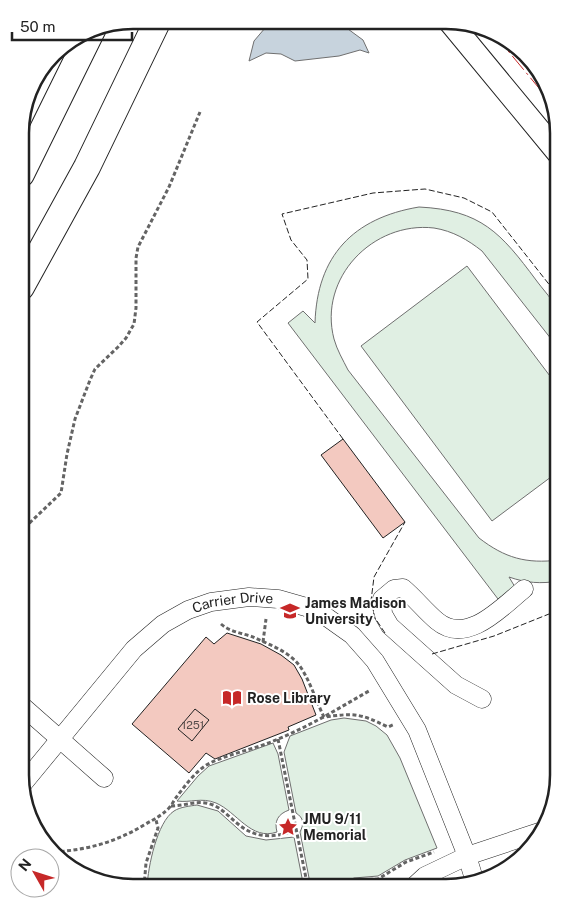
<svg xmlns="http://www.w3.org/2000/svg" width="579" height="908" font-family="'Public Sans',sans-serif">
	<rect width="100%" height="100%" fill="#fff"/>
	<!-- green -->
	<g fill="#e0efe3" stroke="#6f6f6f">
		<path d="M 419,207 C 481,210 501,233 536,280 C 541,287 556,304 559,311 C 561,317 559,341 559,349 L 482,251 C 468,240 453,231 434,228 C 373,221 318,278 334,339 C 337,350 343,360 348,370 L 479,538 C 505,558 526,564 559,560 L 559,581 C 541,584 526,583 509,577 L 515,587 L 498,599 L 288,323 L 303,311 L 315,323 C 317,256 353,218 419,207 Z"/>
		<path d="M 467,266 L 559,388 L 559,471 L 492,521 L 361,346 Z"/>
		<path d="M 344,718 L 366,721 L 376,726 L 387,735 L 400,758 L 437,848 L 405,860 L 378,876 L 354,878 L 334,888 L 311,888 L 300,832 C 304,824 304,818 296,813 L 284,752 L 290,736 L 331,720 Z"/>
		<path d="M 273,743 L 278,754 L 289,810 C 278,814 274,821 277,832 C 251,841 237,812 216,803 C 201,797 191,803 177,801 L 198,776 L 209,766 Z"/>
		<path d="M 197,805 L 218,811 L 246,836 L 266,840 L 294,837 L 304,888 L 147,887 C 148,867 157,822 174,811 C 180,807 190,806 197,805 Z"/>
	</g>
	<!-- water -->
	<path fill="#c7d3dd" stroke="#6f6f6f" d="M 271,21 L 337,21 L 363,40 L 369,53 L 360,50 L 339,56 L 295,61 L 281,54 L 266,53 L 249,61 L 254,41 Z"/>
	<!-- building -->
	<g fill="#f3c9c0" stroke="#222">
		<path d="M 343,439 L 405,522 L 383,538 L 321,455 Z"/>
		<path d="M 227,633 L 261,644 L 281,655 L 294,665 L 302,679 L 316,715 L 288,727 L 289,730 L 215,759 L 206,753 L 189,773 L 132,724 L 206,637 L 214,644 Z"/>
		<path d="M 195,709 L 209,720 L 192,741 L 178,729 Z"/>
	</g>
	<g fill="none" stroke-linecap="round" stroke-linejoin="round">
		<!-- minor casing -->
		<g stroke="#222" stroke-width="19">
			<g id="minor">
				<path d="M 482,699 L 456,685 L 390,626 L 383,614 L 382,599 L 394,589 L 403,588 C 415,598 425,611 437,621 C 467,646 502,607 524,589"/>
				<path d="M 20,704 L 104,778"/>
				<path id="s1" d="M 22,785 L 134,649 L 163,624 L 188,610 L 211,602 L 249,597 L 278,599 L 306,607 L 328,618 L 352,635 L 375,661 L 417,730 L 467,856 L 475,882"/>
				<path d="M 412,888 L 425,876 L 467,856 L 542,831"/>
			</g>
		</g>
		<!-- major casing -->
		<g stroke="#222" stroke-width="24">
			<path id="major" d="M 450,22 L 559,154"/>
		</g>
		<!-- highway casing -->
		<g stroke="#222" stroke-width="28">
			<g id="highway">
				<path d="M 21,174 L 93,28"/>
				<path d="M 21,287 L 87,167 L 158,20"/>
			</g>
		</g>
		<!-- path -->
		<g stroke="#646464" stroke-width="3" stroke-dasharray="4 2.5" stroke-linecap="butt">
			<path d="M 552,195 L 559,209"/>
			<path d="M 20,532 L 61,493 L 67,454 L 75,419 L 90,380 L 95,369 L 118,347 L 126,338 L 134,324 L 136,308 L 136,258 L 138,247 L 169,187 L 200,112"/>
			<path d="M 221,624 C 230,632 242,633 253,637 C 268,644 288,651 299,665 C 309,678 316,701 324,717 C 355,713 359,713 388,727 L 395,724"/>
			<path d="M 263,642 L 266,619"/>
			<path d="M 278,739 L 308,888"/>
			<path d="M 171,806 C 186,806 198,799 213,805 C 223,809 230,818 238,824 C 256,839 275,838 296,830"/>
			<path d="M 54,852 C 87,850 116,842 144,825 C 154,819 160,817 169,808 C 172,805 173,802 175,799 C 184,787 196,770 210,763 C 231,753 256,749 278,739 C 310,726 339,708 369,691"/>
			<path d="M 144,887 L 146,863 L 158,828 L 156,820"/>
			<path d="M 338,888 L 347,883 L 358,880 L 378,879 L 406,862 L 434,852"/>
		</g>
		<!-- minor -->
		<use href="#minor" stroke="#fff" stroke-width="18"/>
		<!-- major -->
		<use href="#major" stroke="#fff" stroke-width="22"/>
		<!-- highway -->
		<use href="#highway" stroke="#fff" stroke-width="26"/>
		<!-- fence -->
		<g stroke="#222" stroke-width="1" stroke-dasharray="6 2.5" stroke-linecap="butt">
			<path d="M 343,439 L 257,322 L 308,279 L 307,260 L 291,240 L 282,214 L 373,193 L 425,189 L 464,198 L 492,212 L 559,297"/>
			<path d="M 385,633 L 375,618 L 371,601 L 374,577 L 405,522"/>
			<path d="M 432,654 L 494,636 L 559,610"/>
		</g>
		<!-- power -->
		<path stroke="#c62828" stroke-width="1" stroke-dasharray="18 4 2.5 4" stroke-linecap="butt" d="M 494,34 L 553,105"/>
	</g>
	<!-- icons -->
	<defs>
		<g id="university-bare" transform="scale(1.5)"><path d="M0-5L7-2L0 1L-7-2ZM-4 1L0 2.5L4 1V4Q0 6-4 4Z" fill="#c62828" stroke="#fff" stroke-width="2.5" paint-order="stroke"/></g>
		<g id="library-bare" transform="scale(1.5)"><path d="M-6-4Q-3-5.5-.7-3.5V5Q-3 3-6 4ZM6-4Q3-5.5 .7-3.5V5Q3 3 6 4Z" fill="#c62828" stroke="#fff" stroke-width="2.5" paint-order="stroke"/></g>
		<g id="sight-bare" transform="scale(1.5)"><path d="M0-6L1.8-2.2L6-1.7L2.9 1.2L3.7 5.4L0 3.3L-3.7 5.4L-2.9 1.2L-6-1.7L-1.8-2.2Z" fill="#c62828" stroke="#fff" stroke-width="2.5" paint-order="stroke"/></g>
	</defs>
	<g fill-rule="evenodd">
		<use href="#university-bare" x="290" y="611"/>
		<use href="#library-bare" x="232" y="698"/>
		<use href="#sight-bare" x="288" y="827"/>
	</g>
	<g text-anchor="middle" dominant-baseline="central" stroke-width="4" stroke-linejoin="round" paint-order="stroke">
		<!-- number labels -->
		<g font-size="11" fill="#564c4a">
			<text x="193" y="725">1251</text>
		</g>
		<!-- poi labels -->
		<g font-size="14" font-weight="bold" fill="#222" stroke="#fff" text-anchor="start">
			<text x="305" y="603">James Madison<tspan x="305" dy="16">University</tspan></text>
			<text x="247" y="698">Rose Library</text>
			<text x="303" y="819">JMU 9/11<tspan x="303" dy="16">Memorial</tspan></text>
		</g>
		<!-- street labels -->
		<g font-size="14" fill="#222" stroke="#fff">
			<text stroke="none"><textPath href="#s1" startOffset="289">Carrier Drive</textPath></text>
		</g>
	</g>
	<!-- crop -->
	<path d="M0 0H579V908H0ZM133 29H446A104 104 0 0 1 550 133V775A104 104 0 0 1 446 879H133A104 104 0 0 1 29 775V133A104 104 0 0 1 133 29Z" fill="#fff" fill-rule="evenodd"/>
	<path fill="none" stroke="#222" stroke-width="2.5" d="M133 29H446A104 104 0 0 1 550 133V775A104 104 0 0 1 446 879H133A104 104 0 0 1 29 775V133A104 104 0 0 1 133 29Z"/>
	<!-- north arrow -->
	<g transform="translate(35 873) rotate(309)"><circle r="24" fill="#ffffff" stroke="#a7a7a7"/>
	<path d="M0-4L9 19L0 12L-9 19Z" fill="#c62828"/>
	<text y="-8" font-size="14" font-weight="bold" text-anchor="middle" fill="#222222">N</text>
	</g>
	<!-- scale -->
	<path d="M12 32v8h120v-8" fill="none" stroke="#222222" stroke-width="2.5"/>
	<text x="20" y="32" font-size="15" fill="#222222" stroke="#ffffff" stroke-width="4" paint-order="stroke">50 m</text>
</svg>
